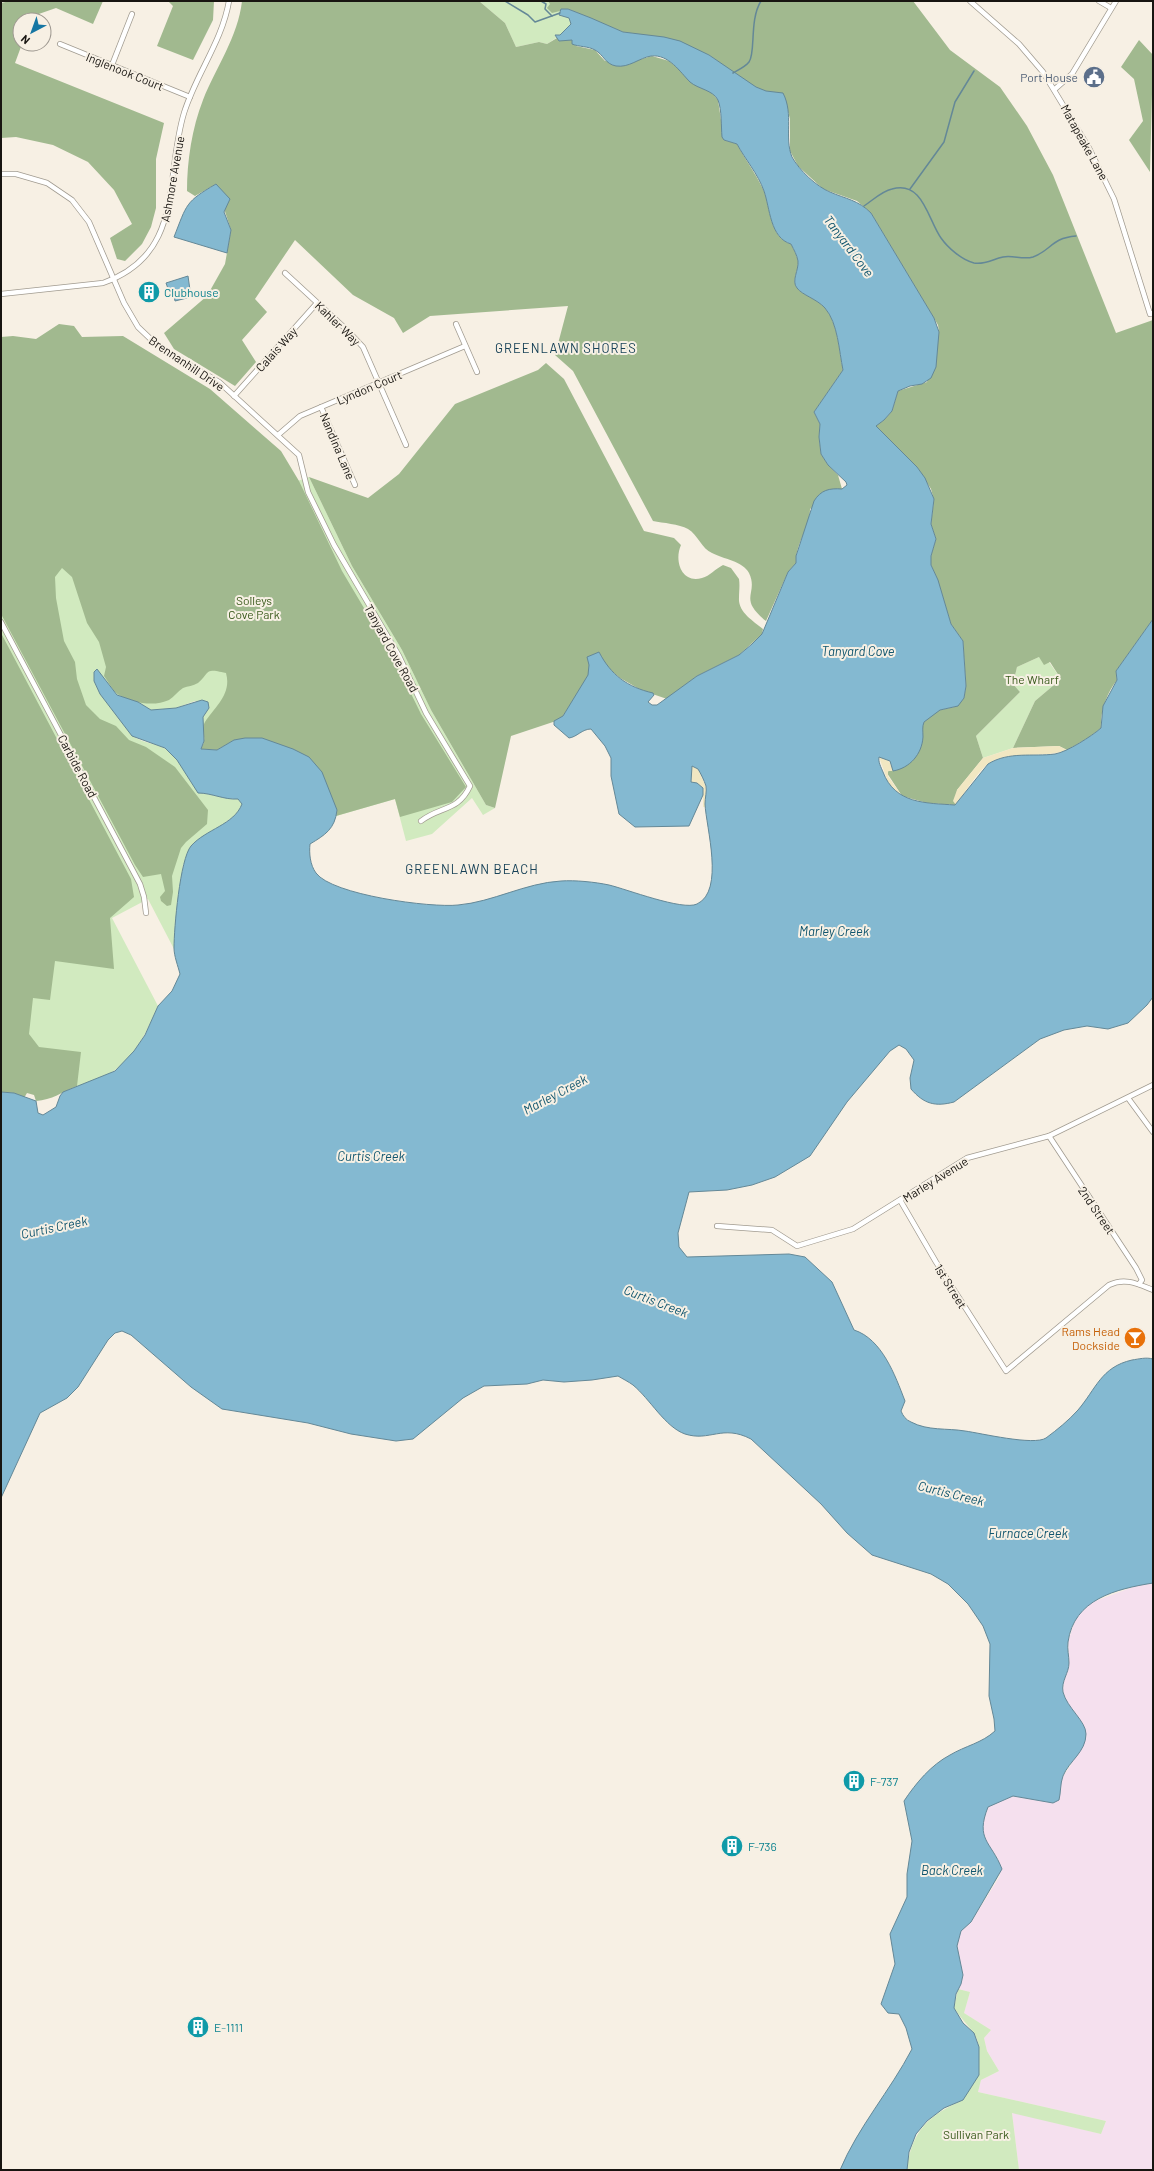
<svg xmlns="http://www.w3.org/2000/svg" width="1154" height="2171" font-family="Barlow,sans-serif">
	<rect width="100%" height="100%" fill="#f7f0e4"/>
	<!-- commercial -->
	<path fill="#f5e0ee" d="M 1153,1583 L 1153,2170 L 1019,2170 L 1012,2112 L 1101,2134 L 1106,2121 L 978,2092 L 981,2080 L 999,2071 L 987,2051 L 984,2038 L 991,2030 L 964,2013 L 970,1992 L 958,1989 L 963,1975 L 957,1946 L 961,1931 L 971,1922 L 1000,1876 L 997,1857 L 989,1847 L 983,1834 L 983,1820 L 988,1806 L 999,1800 L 1013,1796 L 1053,1803 L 1061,1792 L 1060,1785 L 1064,1775 L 1071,1765 L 1081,1723 L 1068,1706 L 1063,1691 L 1064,1677 L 1069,1665 L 1068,1642 L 1073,1626 L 1078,1615 L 1090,1603 L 1136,1586 Z"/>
	<!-- green -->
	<g fill="#d1eabf">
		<path d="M 479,1 L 548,1 L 561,9 L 559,15 L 569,18 L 571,24 L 568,30 L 547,44 L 539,42 L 516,47 L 505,23 Z"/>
		<path d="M 309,477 L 352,566 L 402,650 L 431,710 L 486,805 L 495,808 L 483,815 L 472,798 L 432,834 L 406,841 L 395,799 L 336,816 L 337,810 L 203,731 L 203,717 L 209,708 L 195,701 L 176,708 L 151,710 L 138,702 L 129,731 C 136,743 153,742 164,748 C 179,757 190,778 198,792 C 212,793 224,800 238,799 L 242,804 L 239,814 L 227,821 L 183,865 L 174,949 L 148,899 L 112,918 L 158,1006 C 148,1029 137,1054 115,1070 C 106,1077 76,1087 63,1092 L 1,995 L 1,481 L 115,544 Z"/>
		<path d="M 1039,657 L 1049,662 L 1061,679 L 1035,701 L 1013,748 L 983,758 L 976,736 L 1020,692 L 1013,684 L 1017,667 Z"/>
		<path d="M 958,1989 L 970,1992 L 964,2013 L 991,2030 L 984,2038 L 987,2051 L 999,2071 L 981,2080 L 978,2092 L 1106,2121 L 1101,2134 L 1012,2113 L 1019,2170 L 907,2170 C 911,2131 929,2115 963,2100 C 971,2080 988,2052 973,2032 C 967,2024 960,2017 954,2008 Z"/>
	</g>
	<!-- forest -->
	<g fill="#a1b98f">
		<path d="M 10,1 L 103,1 L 93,24 L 56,8 L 33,16 L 31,20 L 20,20 L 20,44 L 22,44 L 15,63 L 164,123 L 156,159 L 156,208 L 151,227 L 142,244 L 125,261 L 117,259 L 110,238 L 132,224 L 114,190 L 88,162 L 53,145 L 16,137 L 1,138 L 1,3 Z"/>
		<path d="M 168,1 L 214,1 L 213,20 L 193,60 L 157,46 L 173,6 Z"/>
		<path d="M 242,1 L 479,1 L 505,23 L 516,47 L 539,42 L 547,44 L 557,38 L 572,40 L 576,46 L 595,50 L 605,61 L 638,60 L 652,56 L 669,61 L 683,72 L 691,82 L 712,93 L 718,100 L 724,140 L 737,144 C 745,159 756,174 763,189 C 771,206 769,238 791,244 C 794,250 797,255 798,261 C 799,270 791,281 797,288 C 802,295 818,299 825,308 C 838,323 839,351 843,370 L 814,412 L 820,424 L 819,437 L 821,454 L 828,465 L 838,475 L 842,489 L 837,489 L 810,509 C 810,528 795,544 796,563 L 788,572 L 766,621 C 737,598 759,594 749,573 C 743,561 723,559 712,553 C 702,549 698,535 688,529 C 679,524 663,523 653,521 L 573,371 L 555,355 L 568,306 L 430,316 L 403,333 L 394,318 L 353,295 L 295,240 L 255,299 L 267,312 L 242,340 L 256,362 L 235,386 L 174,349 L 164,333 L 207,296 L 225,264 L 231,230 L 216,184 L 195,196 L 187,191 C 187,161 192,128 203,100 C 216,67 238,37 242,1 Z"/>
		<path d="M 548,1 L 913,1 L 950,50 L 1000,87 L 1027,126 L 1053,175 L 1116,333 L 1153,320 L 1153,619 L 1116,671 L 1117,680 C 1107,693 1100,711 1101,728 L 1088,738 L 1067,750 L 1059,746 L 1013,748 L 1035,701 L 1061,679 L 1050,662 L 1044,665 L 1039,657 L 1017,667 L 1013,684 L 1020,692 L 976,736 L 983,758 L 957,790 L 956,805 L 927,803 L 902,796 L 887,773 L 922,731 L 922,726 L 927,717 L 940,710 L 954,707 L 964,698 L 966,686 L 963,641 L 951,624 L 936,576 L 931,565 L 931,556 L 936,539 L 931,524 L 934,500 L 931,489 L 917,467 L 875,426 L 884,420 L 892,411 L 898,391 L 927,382 L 939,332 L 938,325 L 871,213 L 857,201 L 823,189 L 798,166 L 790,151 L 790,119 L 784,96 L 761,90 L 746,82 L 709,55 L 641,35 L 623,32 L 568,9 L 552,13 L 547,8 L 550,4 Z"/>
		<path d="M 1139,40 L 1153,55 L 1150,172 L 1129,140 L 1143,121 L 1134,79 L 1121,67 Z"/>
		<path d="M 59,324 L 74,326 L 82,337 L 123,336 L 210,389 L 281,451 L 299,481 L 342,571 L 393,657 L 421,714 L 466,787 L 452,802 L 400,817 L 395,799 L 336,816 L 337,810 L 277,744 L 262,738 L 234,740 L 217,750 L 201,749 C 202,746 204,743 204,741 C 205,734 201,729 205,722 C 215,707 232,694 226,673 C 204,668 211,671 198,683 C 193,686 188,686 183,688 C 178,691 174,697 169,700 C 154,707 132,703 119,695 C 113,692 108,681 104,676 L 106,667 L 99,642 L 87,623 L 72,577 L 62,568 L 55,577 L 56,598 L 64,641 L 75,662 L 77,679 L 86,705 L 100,719 L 116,726 L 129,740 L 146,747 L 175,767 L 208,810 L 207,824 L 186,842 L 181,848 L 172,876 L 173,892 L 171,905 L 167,906 L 161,901 L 160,897 L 165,891 L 161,874 L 143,877 L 135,865 L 1,614 L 1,337 L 13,336 L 36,339 Z"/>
		<path d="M 546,363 L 564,379 L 644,531 L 674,538 L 681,545 C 674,560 681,584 702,578 C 710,576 715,569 723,565 L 731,568 L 739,579 C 740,586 739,591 739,598 C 738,612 753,621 763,629 L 762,634 L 739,655 L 697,676 L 667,699 L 641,690 L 620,678 L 606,666 L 599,652 L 589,665 L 589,675 L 563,716 L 559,720 L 511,736 L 495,808 L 486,805 L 431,710 L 402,650 L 352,566 L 309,477 L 368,498 L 399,474 L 455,404 L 538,370 Z"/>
		<path d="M 1,633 L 131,879 L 134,897 L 110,918 L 114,969 L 55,961 L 50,1000 L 33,998 L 29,1034 L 39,1047 L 81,1052 L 77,1086 C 62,1092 52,1100 36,1101 L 34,1095 L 27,1093 L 24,1098 L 14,1093 L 1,1092 Z"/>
	</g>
	<!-- sand -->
	<g fill="#f1e7c2">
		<path d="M 1059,746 L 1067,750 C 1044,759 1008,750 988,764 C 979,770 963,795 956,805 L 953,801 L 957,790 L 983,758 L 1013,748 Z"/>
		<path d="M 879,757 C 888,757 891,763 893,771 L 888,771 L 888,776 L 902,796 L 889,785 Z"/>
		<path d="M 692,766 L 698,769 L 706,787 L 706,807 L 703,807 L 703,788 L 691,782 Z"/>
	</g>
	<!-- water -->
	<g fill="#84b9d1" stroke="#648897">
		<path d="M 561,9 L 568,9 L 591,18 L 623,32 L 664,37 L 680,41 L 709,55 L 756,87 L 766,91 L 783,93 C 794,114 784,138 792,157 C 799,170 817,187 830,192 C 846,199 858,200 871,213 L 934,318 L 939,332 L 936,367 L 931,378 L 922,384 L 910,386 L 898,391 L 892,411 L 884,420 L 876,426 L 917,467 L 925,478 L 934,499 L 931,524 L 936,539 L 931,556 L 931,565 L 938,580 L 951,624 L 963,641 L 966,686 L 964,698 L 958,706 L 940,710 L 924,722 C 922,727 923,731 923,737 C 922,754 910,768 893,771 L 890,761 L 879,757 C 878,762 881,767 883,772 C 895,804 926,803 955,805 L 988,764 C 1009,751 1033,757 1055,754 C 1067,752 1092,736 1101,728 L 1103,706 L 1117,680 L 1116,671 L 1153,619 L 1153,997 L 1147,1005 L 1128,1023 L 1108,1029 L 1087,1026 L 1064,1030 L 1040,1039 L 954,1102 C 935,1107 924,1104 911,1089 L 910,1078 L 914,1060 L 906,1049 L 899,1045 L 890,1051 L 847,1102 L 810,1156 L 775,1177 L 752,1185 L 727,1190 L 689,1192 L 678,1233 L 679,1247 L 687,1257 L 789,1254 L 805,1257 L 832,1282 L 854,1330 C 882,1339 895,1375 905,1401 L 901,1411 C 903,1416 906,1420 911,1422 C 928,1431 947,1428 965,1431 C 980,1433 1034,1446 1046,1438 C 1058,1429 1068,1421 1078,1410 C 1096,1389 1101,1367 1132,1360 C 1139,1359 1146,1357 1153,1359 L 1153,1583 C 1116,1589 1074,1599 1068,1642 C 1067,1649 1069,1656 1069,1663 C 1069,1673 1061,1681 1063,1692 C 1067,1708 1086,1721 1086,1734 C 1086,1752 1069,1761 1063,1776 C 1060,1784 1061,1792 1059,1800 L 1053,1803 L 1013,1796 L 988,1807 C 975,1840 991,1841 1002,1869 L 971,1922 L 961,1931 L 957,1946 L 963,1975 L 961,1984 L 956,1994 L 954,2008 L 963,2023 L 974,2033 L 979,2047 L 979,2075 L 963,2100 L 944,2108 L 927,2121 L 916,2134 L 909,2152 L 907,2170 L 840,2170 C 858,2127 890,2091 912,2049 L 906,2028 L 899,2014 L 888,2013 L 881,2004 L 895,1964 L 890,1934 L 907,1897 L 907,1874 L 912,1841 L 904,1801 C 916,1783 931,1765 950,1755 C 965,1746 982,1743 995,1731 L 994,1719 L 989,1696 L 990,1644 L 983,1626 L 968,1604 L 948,1584 L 931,1574 L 872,1555 L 847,1533 L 821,1504 L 751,1439 C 722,1424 710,1442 685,1434 C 665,1427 650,1399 633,1385 C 629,1382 623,1379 618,1376 L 592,1380 L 564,1382 L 543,1380 L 527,1384 L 484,1386 L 463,1398 L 413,1439 L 396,1441 L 351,1434 L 308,1423 L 222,1409 L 191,1387 L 131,1335 L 122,1331 L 115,1333 L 108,1340 L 78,1387 L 67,1398 L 40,1413 L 1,1498 L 1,1092 L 14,1093 L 36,1101 L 38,1113 L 43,1115 L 56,1107 L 60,1096 L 63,1092 L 115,1071 L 134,1051 L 145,1035 L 158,1006 L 172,991 L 180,974 C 178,966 174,956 174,948 C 174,928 180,859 191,846 C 206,829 234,825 242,804 L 238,799 C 224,800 212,793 198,793 L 177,760 L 165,748 L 132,736 L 100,694 L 94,681 L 94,672 L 97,669 L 117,695 L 138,702 L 151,710 L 176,708 L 202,700 L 208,702 L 209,708 L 203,717 L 204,741 L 201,749 L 217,750 L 234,740 L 245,738 L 262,738 L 293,749 L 309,757 L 322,772 L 337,810 C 335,829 325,835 310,844 C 309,853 310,865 316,873 C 332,895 431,908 458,905 C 493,902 525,883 561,881 C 575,880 595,882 609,885 C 626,889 683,911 697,904 C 725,891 706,827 705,804 C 705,798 707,791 706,786 C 704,780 701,774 698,769 L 692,766 L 691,782 L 697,783 L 703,788 L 703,795 L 689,826 L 635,827 L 619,814 L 611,776 L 611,758 L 605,746 L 591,729 C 582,729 577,737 569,738 L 554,725 L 554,721 L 563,716 L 588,675 L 589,665 L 587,657 L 599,652 C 611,675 627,687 653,693 L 654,695 L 648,702 L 652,705 L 657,705 L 697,676 L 739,655 L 752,644 L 762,634 L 788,572 L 796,563 L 796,556 L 814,501 C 821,490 829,488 842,489 L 847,485 L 846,482 L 828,465 L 821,454 L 819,437 L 820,424 L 814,412 L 843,370 C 839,351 838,323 825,308 C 817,299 802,295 797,288 C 791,281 799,270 798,261 C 797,255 794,250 791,244 C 770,238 770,208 764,191 C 758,174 745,159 737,144 L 724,140 L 722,137 C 721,126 722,110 718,100 C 713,90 698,89 690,82 C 680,72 669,54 651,56 C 639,58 629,68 616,66 C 605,64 604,55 595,50 C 588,46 579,47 572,44 L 572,40 L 559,41 L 555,35 L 560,35 L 571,24 L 569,18 L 559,15 Z"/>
		<path d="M 216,184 L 230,199 L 224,212 L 231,230 L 227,253 L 174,237 C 187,204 185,202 216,184 Z"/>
		<path d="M 188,276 L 191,297 L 175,301 L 174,296 L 184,291 L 170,294 L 166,283 Z"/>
	</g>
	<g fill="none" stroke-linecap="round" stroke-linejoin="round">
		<!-- stream -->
		<g stroke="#648897" stroke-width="1.5">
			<path d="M 505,1 L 528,15 L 535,22 L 560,13"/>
			<path d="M 541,1 L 546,4 L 545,9 L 552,16"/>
			<path d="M 733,73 C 738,70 745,67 749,62 C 756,53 749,20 761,1"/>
			<path d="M 910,189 L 944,142 L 955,102 L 974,71"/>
			<path d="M 864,206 C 873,200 882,191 892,189 C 923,180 928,220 941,238 C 948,248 962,260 974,263 C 985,265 993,259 1003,257 C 1013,255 1023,260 1033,257 C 1052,250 1051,238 1076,236"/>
		</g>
		<!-- minor casing -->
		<g stroke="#a19b90" stroke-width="6">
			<g id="minor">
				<path d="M 970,1 L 1019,44 L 1043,72 L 1089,148 L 1114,199 L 1150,314 L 1153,313"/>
				<path d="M 1099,1 L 1111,8"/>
				<path d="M 60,44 L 190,97"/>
				<path d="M 112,65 L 132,14"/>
				<path d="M 1055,89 L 1072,74 L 1116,1"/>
				<path d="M 1,174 L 16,174 L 47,183 L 72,200 L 89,222 L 124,303 L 138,327 L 158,346 L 219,382 L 299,455 L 308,492 L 334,545 L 399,656 L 426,713 L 470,786 C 458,812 440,806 421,821"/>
				<path d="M 285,273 L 348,331 L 363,347 L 406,445"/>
				<path d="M 1,294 L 103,283 C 185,254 164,179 184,113 C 196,74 222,42 229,1"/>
				<path d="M 456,324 L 477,372"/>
				<path d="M 234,396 L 317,303"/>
				<path d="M 321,407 L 355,485"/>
				<path d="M 278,435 L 300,416 L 465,346"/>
				<path d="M 1,622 L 140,884 L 144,897 L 146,913"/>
				<path d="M 1128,1098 L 1153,1132"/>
				<path d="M 1049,1136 L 1136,1268 L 1142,1280 L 1139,1284"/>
				<path d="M 900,1200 L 936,1262 L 1006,1371 L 1109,1285 C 1125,1277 1138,1284 1153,1290"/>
				<path d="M 717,1226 L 772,1230 L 797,1246 L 853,1229 L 967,1158 L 1049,1136 L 1153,1085"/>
			</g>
		</g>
		<!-- minor -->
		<use href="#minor" stroke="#fff" stroke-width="4.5"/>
	</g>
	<!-- icons -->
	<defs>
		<g id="civic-disc" transform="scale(1.15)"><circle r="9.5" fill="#5c6f8a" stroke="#f7f0e4"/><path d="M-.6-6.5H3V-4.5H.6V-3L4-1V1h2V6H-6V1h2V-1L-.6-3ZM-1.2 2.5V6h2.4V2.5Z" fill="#fff"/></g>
		<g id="building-disc" transform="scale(1.15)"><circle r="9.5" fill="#0f9aa8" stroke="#f7f0e4"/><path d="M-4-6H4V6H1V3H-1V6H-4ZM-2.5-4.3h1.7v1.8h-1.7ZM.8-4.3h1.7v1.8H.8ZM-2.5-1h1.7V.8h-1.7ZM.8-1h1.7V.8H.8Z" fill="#fff"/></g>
		<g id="bar-disc" transform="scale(1.15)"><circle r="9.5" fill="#e8710a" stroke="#f7f0e4"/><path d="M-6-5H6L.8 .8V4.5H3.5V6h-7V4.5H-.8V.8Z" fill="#fff"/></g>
	</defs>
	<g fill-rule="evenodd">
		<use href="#civic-disc" x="1094" y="77"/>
		<use href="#building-disc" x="149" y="292"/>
		<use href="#bar-disc" x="1135" y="1338"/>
		<use href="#building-disc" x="854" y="1781"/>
		<use href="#building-disc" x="732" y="1846"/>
		<use href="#building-disc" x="198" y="2027"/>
	</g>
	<g text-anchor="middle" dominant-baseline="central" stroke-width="4" stroke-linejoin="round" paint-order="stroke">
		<!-- street labels -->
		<g font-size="12" fill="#181511" stroke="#f7f0e4">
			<text transform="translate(125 71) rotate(22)">Inglenook Court</text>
			<text transform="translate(1085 142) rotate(61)">Matapeake Lane</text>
			<text transform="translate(172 179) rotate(-80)">Ashmore Avenue</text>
			<text transform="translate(338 323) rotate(44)">Kahler Way</text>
			<text transform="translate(276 349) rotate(-48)">Calais Way</text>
			<text transform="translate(187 363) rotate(34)">Brennanhill Drive</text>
			<text transform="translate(369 387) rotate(-23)">Lyndon Court</text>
			<text transform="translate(338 446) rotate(67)">Nandina Lane</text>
			<text transform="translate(392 648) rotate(61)">Tanyard Cove Road</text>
			<text transform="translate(78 766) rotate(62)">Carbide Road</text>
			<text transform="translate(935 1179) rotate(-32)">Marley Avenue</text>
			<text transform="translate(1097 1210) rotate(56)">2nd Street</text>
			<text transform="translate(951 1286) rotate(58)">1st Street</text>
		</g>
		<!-- service labels -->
		<g font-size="12" fill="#4e5e75" stroke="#f7f0e4" text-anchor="end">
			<text x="1078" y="77">Port House</text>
		</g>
		<!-- culture labels -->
		<g font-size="12" fill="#0d838f" stroke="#f7f0e4" text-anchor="start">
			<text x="164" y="292">Clubhouse</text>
			<text x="870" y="1781">F-737</text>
			<text x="748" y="1846">F-736</text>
			<text x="214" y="2027">E-1111</text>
		</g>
		<!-- park labels -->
		<g font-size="12" fill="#3a5a1d" stroke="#f7f0e4">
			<text x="254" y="600">Solleys<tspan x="254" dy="14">Cove Park</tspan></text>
			<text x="1032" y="679">The Wharf</text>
			<text x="976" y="2134">Sullivan Park</text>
		</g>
		<!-- food labels -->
		<g font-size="12" fill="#c56008" stroke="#f7f0e4" text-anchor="end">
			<text x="1120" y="1331">Rams Head<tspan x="1120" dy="14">Dockside</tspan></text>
		</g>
		<!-- water labels -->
		<g font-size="13" font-style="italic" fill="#10556e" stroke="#f7f0e4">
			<text transform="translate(849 246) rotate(53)">Tanyard Cove</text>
			<text x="858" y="651">Tanyard Cove</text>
			<text x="834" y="931">Marley Creek</text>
			<text transform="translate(555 1094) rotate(-28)">Marley Creek</text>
			<text x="371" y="1156">Curtis Creek</text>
			<text transform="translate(54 1227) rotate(-12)">Curtis Creek</text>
			<text transform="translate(656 1301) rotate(21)">Curtis Creek</text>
			<text transform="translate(951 1493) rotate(14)">Curtis Creek</text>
			<text x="1028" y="1533">Furnace Creek</text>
			<text x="952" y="1870">Back Creek</text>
		</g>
		<!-- neighbourhood labels -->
		<g font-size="13" letter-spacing="1" fill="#174157" stroke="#f7f0e4">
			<text x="566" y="348">GREENLAWN SHORES</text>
			<text x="472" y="869">GREENLAWN BEACH</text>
		</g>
	</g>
	<!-- border -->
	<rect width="1154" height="2171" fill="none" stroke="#181511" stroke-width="4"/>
	<!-- north arrow -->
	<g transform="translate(32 32) rotate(221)"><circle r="19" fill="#f7f0e4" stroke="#9e9890"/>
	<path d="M0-3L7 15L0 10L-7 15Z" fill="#1676a3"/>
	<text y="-6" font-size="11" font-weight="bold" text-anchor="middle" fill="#181511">N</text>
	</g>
</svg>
